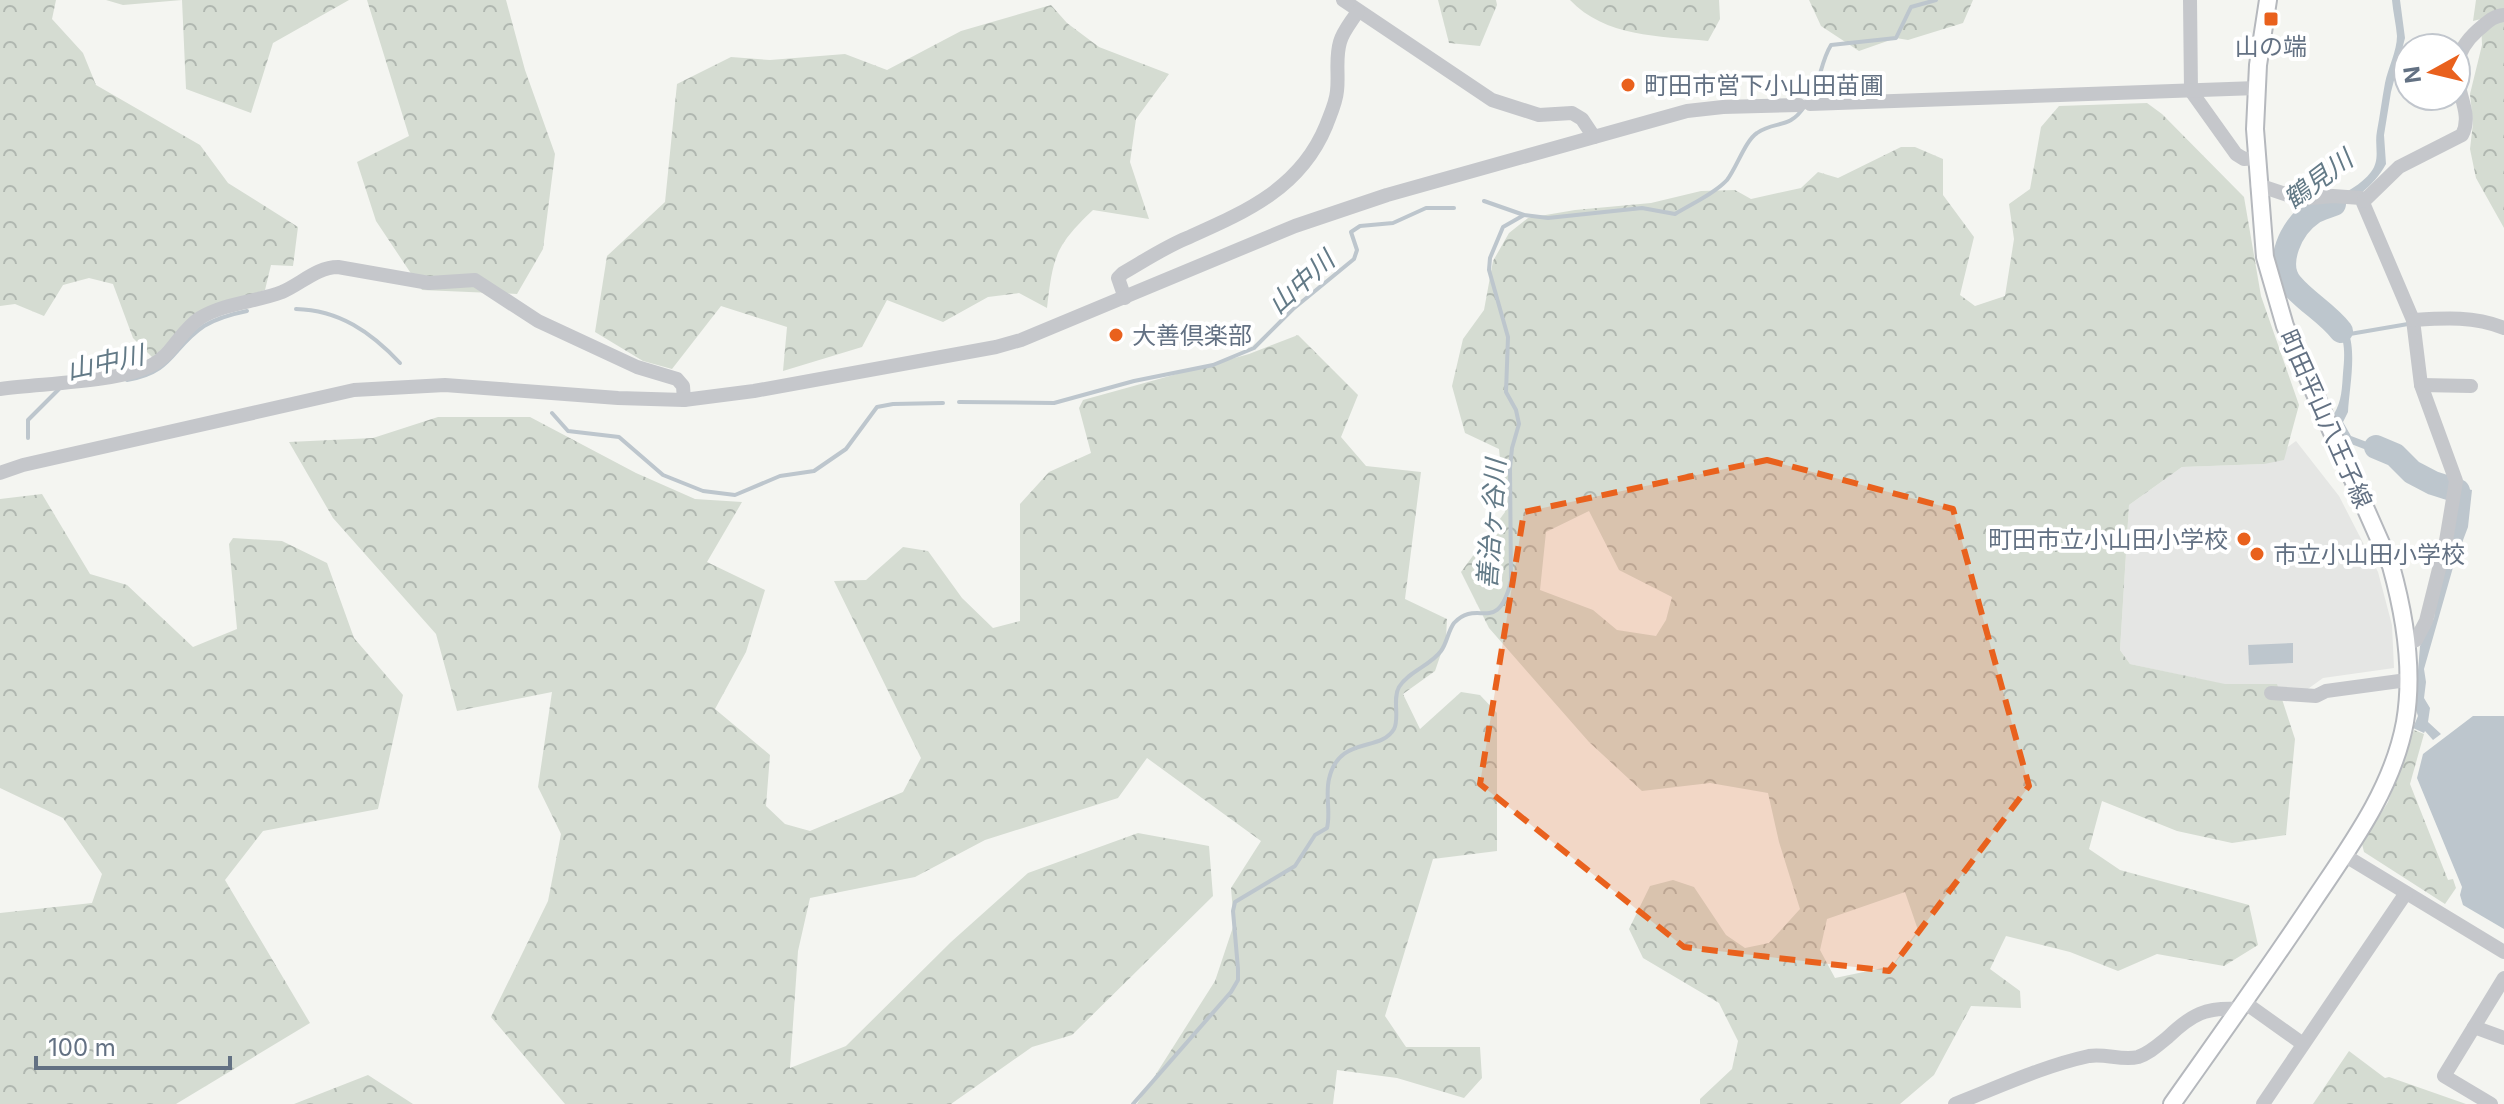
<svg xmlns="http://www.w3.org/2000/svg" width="2504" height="1104" font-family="Inter,'Noto Sans JP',sans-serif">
	<defs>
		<pattern id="forest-crowns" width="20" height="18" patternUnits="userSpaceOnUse" patternTransform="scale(2)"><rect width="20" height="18" fill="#d5dcd2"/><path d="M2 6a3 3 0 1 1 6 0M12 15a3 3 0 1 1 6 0" fill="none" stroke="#b0b7b0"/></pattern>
	</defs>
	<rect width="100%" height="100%" fill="#f4f5f1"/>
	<!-- built -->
	<path fill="#e5e6e4" d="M 2296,441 L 2339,496 L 2378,572 L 2392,625 L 2394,668 L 2323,678 L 2305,691 L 2231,686 L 2130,664 L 2120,650 L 2129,505 L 2182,467 L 2264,464 Z"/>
	<!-- forest -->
	<g fill="url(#forest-crowns)" fill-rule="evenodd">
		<path d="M 0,0 L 56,0 L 52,19 L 83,53 L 96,85 L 200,145 L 228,183 L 298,227 L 293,266 L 271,265 L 265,290 L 196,313 L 153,358 L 133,338 L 113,284 L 89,278 L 63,285 L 44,316 L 15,304 L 0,306 Z"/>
		<path d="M 106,0 L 349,0 L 273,43 L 251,113 L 186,89 L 182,0 L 123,5 Z"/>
		<path d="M 367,0 L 506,0 L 525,70 L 555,154 L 543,249 L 517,294 L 422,290 L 376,221 L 357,162 L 409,136 Z"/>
		<path d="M 1438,0 L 1496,0 L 1497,5 L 1480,46 L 1449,43 Z"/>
		<path d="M 1555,0 L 1719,0 L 1720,19 L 1708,41 C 1659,36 1605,37 1570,0 Z"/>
		<path d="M 1809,0 L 1973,0 L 1963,23 L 1908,40 L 1896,38 L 1859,51 L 1821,26 Z"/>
		<path d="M 2476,0 L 2504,0 L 2504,228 L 2476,178 L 2470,149 L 2473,123 L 2470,94 L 2482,45 L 2481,19 L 2473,21 Z"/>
		<path d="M 1051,5 L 1067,23 L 1099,47 L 1169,74 L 1136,119 L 1130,162 L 1149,219 L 1093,210 C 1055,246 1053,257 1047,308 L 1019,293 L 988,297 L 943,322 L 887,300 L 862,347 L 783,371 L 787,327 L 721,306 L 672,369 L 643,361 L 595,332 L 607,256 L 665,202 L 677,84 L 731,57 L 770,60 L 845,54 L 887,70 L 961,31 Z"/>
		<path d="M 2147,103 L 2162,114 L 2244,197 L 2261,296 L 2299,405 L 2284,460 L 2264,464 L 2182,467 L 2129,505 L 2120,650 L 2130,664 L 2225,684 L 2277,684 L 2295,739 L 2286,835 L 2232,843 L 2177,831 L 2102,801 L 2089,849 L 2120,870 L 2249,905 L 2258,945 L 2224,966 L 2157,954 L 2118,971 L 2070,952 L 2006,936 L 1990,969 L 2020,991 L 2021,1008 L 1971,1006 L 1934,1075 L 1900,1104 L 1700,1104 L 1700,1099 L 1732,1069 L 1738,1041 L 1719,1003 L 1643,958 L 1629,929 L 1650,886 L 1673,880 L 1694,887 L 1726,935 L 1745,948 L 1769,943 L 1800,909 L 1779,842 L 1768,793 L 1710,783 L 1642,791 L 1589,742 L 1489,628 L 1461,572 L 1505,512 L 1499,449 L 1465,433 L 1452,386 L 1463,339 L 1484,310 L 1493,261 L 1509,233 L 1528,218 L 1575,210 L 1651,203 L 1701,191 L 1735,190 L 1751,199 L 1801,188 L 1818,172 L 1838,178 L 1901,147 L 1915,147 L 1943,159 L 1943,195 L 1974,237 L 1960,295 L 1975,306 L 2005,296 L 2014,239 L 2009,204 L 2030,189 L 2041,127 L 2059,106 ZM 1589,511 L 1619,570 L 1672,597 L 1666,620 L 1656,636 L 1617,630 L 1593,610 L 1540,590 L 1546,532 ZM 1905,892 L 1918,930 L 1892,966 L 1835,978 L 1820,950 L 1827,919 Z"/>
		<path d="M 1298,335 L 1358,395 L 1341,437 L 1366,466 L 1421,472 L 1405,599 L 1447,619 L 1446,639 L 1435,671 L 1403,694 L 1420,729 L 1461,692 L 1480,695 L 1497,713 L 1497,851 L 1433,859 L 1385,1016 L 1406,1047 L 1480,1047 L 1482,1078 L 1464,1098 L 1397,1078 L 1337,1070 L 1333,1104 L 1137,1104 L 1215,981 L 1234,924 L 1231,888 L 1261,841 L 1147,758 L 1118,798 L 985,840 L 915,877 L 810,898 L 798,951 L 790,1068 L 846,1046 L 951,942 L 1028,873 L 1138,833 L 1209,846 L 1213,896 L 1072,1035 L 1032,1047 L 951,1104 L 565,1104 L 491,1017 L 548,901 L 561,834 L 538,787 L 552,692 L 457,711 L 436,634 L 333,518 L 289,442 L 373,438 L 438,417 L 530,417 L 636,473 L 695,499 L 742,502 L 707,562 L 765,590 L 746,652 L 715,709 L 770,755 L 766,806 L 785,824 L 810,831 L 903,792 L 921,758 L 834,581 L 866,580 L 903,547 L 928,551 L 962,598 L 993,628 L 1020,621 L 1020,504 L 1049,472 L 1091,453 L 1079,408 L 1083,400 L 1249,354 Z"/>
		<path d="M 42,494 L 90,574 L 127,585 L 193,647 L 237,629 L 229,544 L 233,538 L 282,541 L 327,563 L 354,638 L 403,695 L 378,809 L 263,831 L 225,880 L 310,1023 L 176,1104 L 0,1104 L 0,913 L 92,903 L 102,874 L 63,818 L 0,788 L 0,499 Z"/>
		<path d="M 2414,730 L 2424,734 L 2410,784 L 2448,880 L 2453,879 L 2456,888 L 2445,904 L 2364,852 L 2362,844 L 2388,802 Z"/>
		<path d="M 2349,1051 L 2385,1078 L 2389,1077 L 2466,1104 L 2313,1104 Z"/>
		<path d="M 368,1075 L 413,1104 L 294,1104 Z"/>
	</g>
	<!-- water -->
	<g fill="#bdc6cd">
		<path d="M 2392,0 L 2400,0 L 2405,38 L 2391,92 L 2384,135 L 2386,164 C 2373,187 2355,200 2330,210 C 2314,217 2300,218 2290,235 C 2265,278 2332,301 2348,332 C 2357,351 2349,391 2348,412 L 2343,422 L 2351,436 L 2396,453 L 2405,465 L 2421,478 L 2472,490 L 2468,527 L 2454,564 L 2424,669 L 2426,682 L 2424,698 L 2430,708 L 2428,722 L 2441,734 L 2433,740 L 2425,731 L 2424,733 L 2413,728 L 2418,716 L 2415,707 L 2420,646 L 2434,618 L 2449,490 L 2429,488 L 2415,480 L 2395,461 L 2346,442 L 2334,414 C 2342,401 2342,387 2343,373 C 2344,363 2345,352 2343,342 C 2335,307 2274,290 2277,252 C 2281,208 2348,203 2371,172 C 2381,159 2374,146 2377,131 C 2380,115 2382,99 2385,83 C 2388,68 2397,51 2397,36 C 2396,24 2393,12 2392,0 Z"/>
		<path d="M 2293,643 L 2293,663 L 2249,665 L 2248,645 Z"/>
		<path d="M 2473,716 L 2504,716 L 2504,929 L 2463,905 L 2460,895 L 2462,887 L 2417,778 L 2423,754 Z"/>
	</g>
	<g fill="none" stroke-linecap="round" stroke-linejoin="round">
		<!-- stream -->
		<g stroke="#bdc6cd" stroke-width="4">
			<path d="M 1809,100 C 1821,82 1820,63 1831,45 L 1896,38 L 1911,7 L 1936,0"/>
			<path d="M 1484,201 L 1524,215 L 1548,218 L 1642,208 L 1675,214 C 1691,204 1714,194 1727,180 C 1737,167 1745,141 1757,133 C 1775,120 1789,130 1804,107"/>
			<path d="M 296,309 C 339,310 371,332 400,363"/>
			<path d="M 2344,335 L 2408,324"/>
			<path d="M 127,380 C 174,372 171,348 204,326 C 217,318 232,314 247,311"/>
			<path d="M 959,402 L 1054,403 L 1134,381 L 1213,365 L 1254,348 L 1293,309 L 1354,259 L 1357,250 L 1351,232 L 1360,226 L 1393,223 L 1426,208 L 1454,208"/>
			<path d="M 552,413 L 568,431 L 619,437 L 663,475 L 703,491 L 735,495 L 780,476 L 814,471 L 846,449 L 877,407 L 893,404 L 943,403"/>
			<path d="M 28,438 L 28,420 L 59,389"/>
			<path d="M 1133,1104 L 1231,992 L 1238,980 L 1238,969 L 1233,911 L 1235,902 L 1295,866 L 1315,835 L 1327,828 C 1331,812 1325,796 1329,779 C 1339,735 1380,753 1394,729 C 1400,718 1392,699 1399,687 C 1409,671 1430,666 1441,651 C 1447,643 1448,631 1454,623 C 1478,597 1497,637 1511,581 L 1510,468 L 1512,448 L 1519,424 L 1516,410 L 1506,392 L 1508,337 L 1489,270 L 1490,258 L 1503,227 L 1524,215"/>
		</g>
		<!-- river -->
		<g stroke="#bdc6cd" stroke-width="24">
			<path d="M 2334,204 C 2327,207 2317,209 2311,214 C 2292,226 2274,264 2291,284 C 2306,302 2327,313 2341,331"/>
			<path d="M 2376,447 L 2395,455 L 2412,472 L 2433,483 L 2458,491"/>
		</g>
		<!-- major casing -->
		<g stroke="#b5b8bd" stroke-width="20">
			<path id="major" d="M 2172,1104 C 2220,1036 2268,969 2314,900 C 2351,845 2393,788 2405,722 C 2414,670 2405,616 2391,566 L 2285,326 L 2265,257 L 2255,129 L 2258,65 L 2268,0"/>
		</g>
		<!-- minor -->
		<g stroke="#c5c7cb" stroke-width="14">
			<path d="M 1343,0 L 1492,100 L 1539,115 L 1572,113 L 1582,119 L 1594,137"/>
			<path d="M 2190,0 L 2191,91 L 2236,154 L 2244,159 L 2256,158"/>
			<path d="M 1810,104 L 2257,88"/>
			<path d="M 2258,185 L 2300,199 L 2333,196 L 2361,198 L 2413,320 L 2421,385 L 2456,481 L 2446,541 L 2426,621 L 2416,640 L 2407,643"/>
			<path d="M 2364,201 L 2399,167 L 2462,135 C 2479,103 2431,72 2478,30 C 2487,23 2492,16 2504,15"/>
			<path d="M 1125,298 L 1118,278 L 1123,273 C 1144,261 1165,247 1187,238 C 1245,212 1300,189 1326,126 C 1330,115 1336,103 1337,91 C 1339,74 1335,59 1340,42 C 1343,31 1352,21 1358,11"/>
			<path d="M 2413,320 C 2445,318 2474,316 2504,328"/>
			<path d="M 2421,385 L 2471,386"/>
			<path d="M 0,389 C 42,383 116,383 152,365 C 172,355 181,330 200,318 C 224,303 256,302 282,292 C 301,284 317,267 338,267 L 429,283 L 475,280 L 538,321 L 637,367 L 677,379 L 683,386 L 684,400"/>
			<path d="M 0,473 L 23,465 L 354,390 L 445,385 L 618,398 L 684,400 L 754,391 L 996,347 L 1021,340 L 1295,226 L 1387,195 L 1687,111 L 1723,107 L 1799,105"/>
			<path d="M 2271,693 L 2316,696 L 2326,691 L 2407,680"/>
			<path d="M 2344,855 L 2504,952"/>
			<path d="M 2504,978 L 2474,1027 L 2504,1038"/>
			<path d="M 2244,1002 L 2303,1044"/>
			<path d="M 2474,1027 L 2444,1076 L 2491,1104"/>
			<path d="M 1955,1104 C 1999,1087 2043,1066 2089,1056 C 2105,1053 2122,1061 2138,1057 C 2150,1053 2158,1045 2168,1037 C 2192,1014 2206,1007 2239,1009"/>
			<path d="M 2263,1104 L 2406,893"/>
		</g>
		<!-- major -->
		<use href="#major" stroke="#fff" stroke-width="16"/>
	</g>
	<!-- marked area -->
	<path fill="#e9611d" fill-opacity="0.2" stroke="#e9611d" stroke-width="6" stroke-dasharray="16 10" stroke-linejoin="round" d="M 1767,460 L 1953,509 L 2029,786 L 1889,971 L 1684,947 L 1480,784 L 1524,512 Z"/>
	<!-- markers -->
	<g fill="#e9611d" stroke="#fff" stroke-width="3">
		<rect x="2263" y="11" width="16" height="16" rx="4"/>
		<circle cx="1628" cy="85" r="8"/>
		<circle cx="1116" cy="335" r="8"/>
		<circle cx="2244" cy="539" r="8"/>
		<circle cx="2257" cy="554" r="8"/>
	</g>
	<g text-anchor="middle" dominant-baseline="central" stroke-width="8" stroke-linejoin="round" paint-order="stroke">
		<!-- poi labels -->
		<g font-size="24" fill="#637183" stroke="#fff" text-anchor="start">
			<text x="2271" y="46" text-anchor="middle">山の端</text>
			<text x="1644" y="85">町田市営下小山田苗圃</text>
			<text x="1132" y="335">大善倶楽部</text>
			<text x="2228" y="539" text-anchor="end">町田市立小山田小学校</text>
			<text x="2273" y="554">市立小山田小学校</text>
		</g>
		<!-- street labels -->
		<g font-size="24" fill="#637183" stroke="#fff">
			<text transform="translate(2326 419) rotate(66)">町田平山八王子線</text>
		</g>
		<!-- water labels -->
		<g font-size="26" font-style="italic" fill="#637a87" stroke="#fff">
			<text transform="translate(2318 179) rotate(-37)">鶴見川</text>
			<text transform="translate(1301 282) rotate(-42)">山中川</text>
			<text transform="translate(105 362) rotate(-12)">山中川</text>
			<text transform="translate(1491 524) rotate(-86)">善治ヶ谷川</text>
		</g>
	</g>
	<!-- north arrow -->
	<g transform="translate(2432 72) rotate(262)"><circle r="38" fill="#ffffff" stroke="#c1c6cd" stroke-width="2"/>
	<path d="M0-6L14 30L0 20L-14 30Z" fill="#e9611d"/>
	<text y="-12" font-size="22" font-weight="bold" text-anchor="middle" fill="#637183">N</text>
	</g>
	<!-- scale -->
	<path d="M36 1056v12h194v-12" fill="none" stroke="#637183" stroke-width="4"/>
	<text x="48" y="1056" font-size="24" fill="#637183" stroke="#ffffff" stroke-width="6" paint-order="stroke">100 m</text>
</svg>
